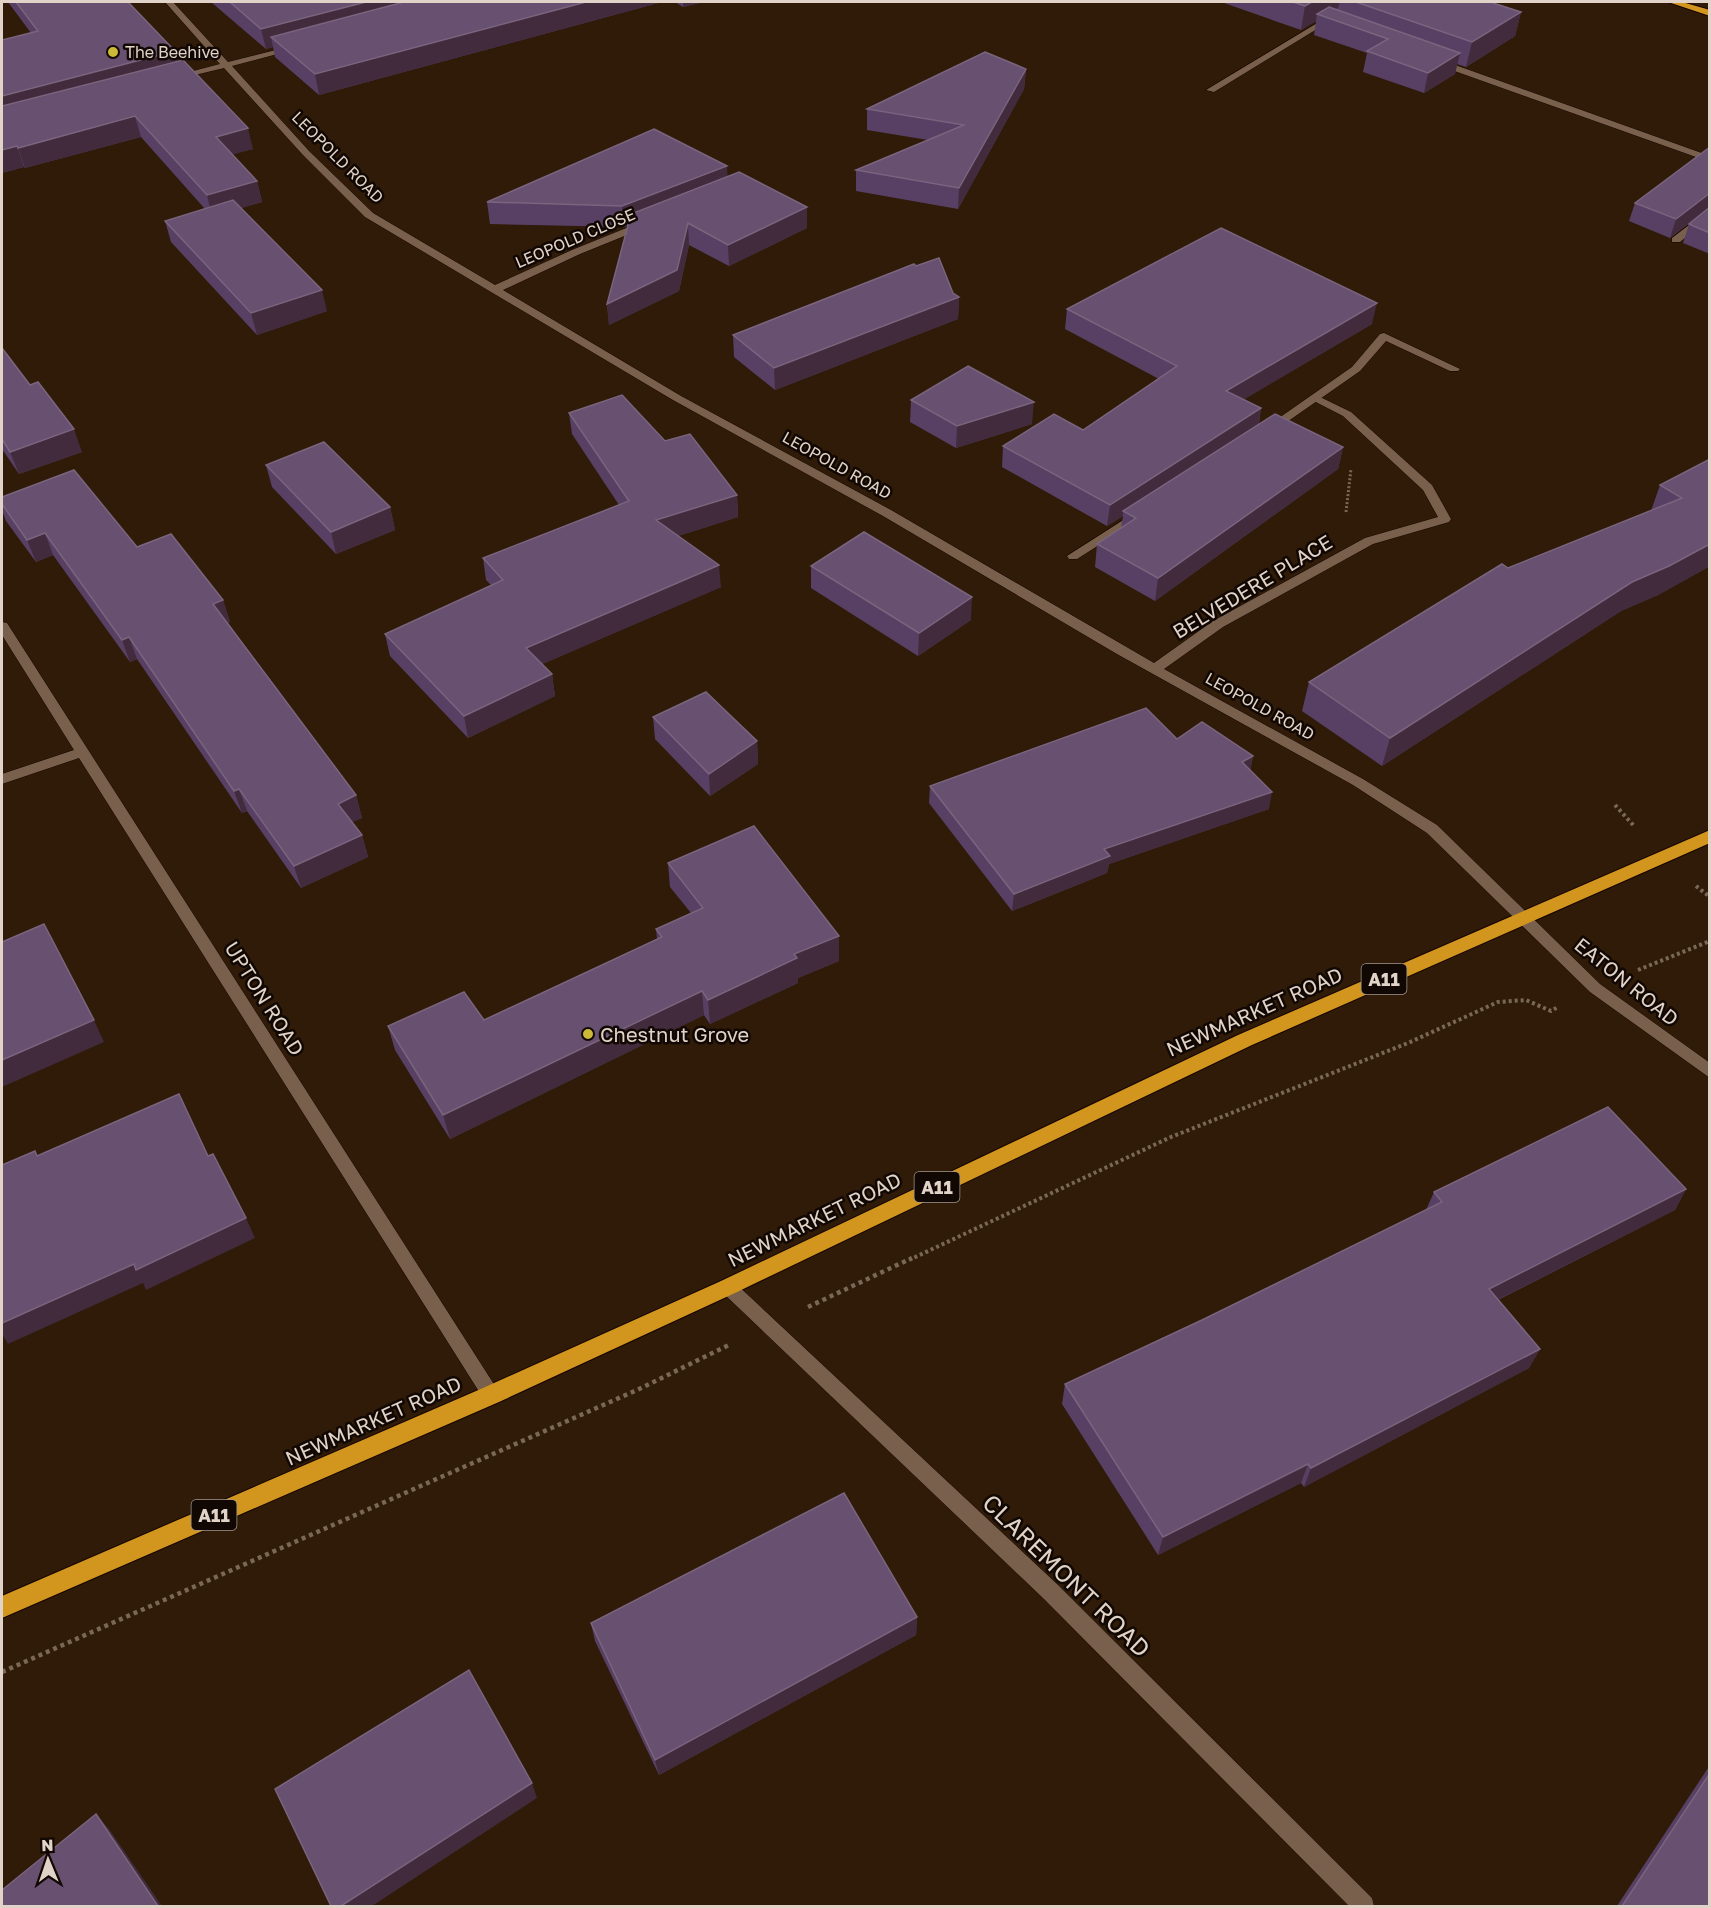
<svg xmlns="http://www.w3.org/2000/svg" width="1711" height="1908" font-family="'Golos Text',sans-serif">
	<rect width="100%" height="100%" fill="#2f1b08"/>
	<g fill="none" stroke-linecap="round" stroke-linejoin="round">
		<!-- lane casing -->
		<g stroke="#160500" stroke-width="1">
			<g id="lane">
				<path d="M 1352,2 L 1361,2 L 1214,92 L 1206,90 Z"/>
				<path d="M 1435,60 L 1441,60 L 1710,156 L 1710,162 L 1435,64 Z"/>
				<path d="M 1710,209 L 1710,217 L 1680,242 L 1672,242 L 1672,238 Z"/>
				<path d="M 1384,333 L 1460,369 L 1458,371 L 1450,371 L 1386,341 L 1360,371 L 1274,431 L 1266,431 L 1266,427 L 1352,367 L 1380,334 Z"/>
				<path d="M 1139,510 L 1143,511 L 1143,517 L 1077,559 L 1069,559 L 1067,556 Z"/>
			</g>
		</g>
		<!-- street casing -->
		<g stroke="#160500" stroke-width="1">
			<g id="street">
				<path d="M 165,2 L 173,2 L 228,62 L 296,45 L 296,49 L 232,66 L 309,151 L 373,213 L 495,285 L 572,250 L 641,222 L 649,222 L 649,226 L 580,254 L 503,290 L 681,396 L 891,510 L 1154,663 L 1213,621 L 1365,538 L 1438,517 L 1423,490 L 1343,416 L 1310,399 L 1312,397 L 1320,397 L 1351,412 L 1432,485 L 1451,519 L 1449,522 L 1373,544 L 1223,627 L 1164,669 L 1363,779 L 1437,825 L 1600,984 L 1710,1063 L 1710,1078 L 1590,992 L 1427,833 L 1353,785 L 1117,654 L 883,516 L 673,400 L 365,217 L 303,155 L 224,68 L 174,80 L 174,76 L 220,64 Z"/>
				<path d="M 2,622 L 7,623 L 497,1389 L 500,1395 L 497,1401 L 491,1403 L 485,1401 L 79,758 L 2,784 L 2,774 L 74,750 L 2,635 Z"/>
				<path d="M 728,1280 L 734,1282 L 1058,1585 L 1372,1898 L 1374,1906 L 1349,1906 L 1044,1599 L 722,1292 L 719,1287 L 722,1282 Z"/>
			</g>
		</g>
		<!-- highway casing -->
		<g stroke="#160500" stroke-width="2">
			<g id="highway">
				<path d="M 1668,2 L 1682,2 L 1710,10 L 1710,16 Z"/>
				<path d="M 1710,830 L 1710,843 L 1252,1045 L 735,1293 L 499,1402 L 2,1618 L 2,1596 L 483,1388 L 721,1281 L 1238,1035 Z"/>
			</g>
		</g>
		<!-- path-far2 -->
		<path stroke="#796858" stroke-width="3" stroke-dasharray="2 2" stroke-linecap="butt" d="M 1346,512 L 1351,469"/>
		<!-- path-far1 -->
		<g stroke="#796858" stroke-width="4" stroke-dasharray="3 3" stroke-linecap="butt">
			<path d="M 1615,805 L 1635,827"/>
			<path d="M 1696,886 L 1710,897"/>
			<path d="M 1638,970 L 1710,941"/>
			<path d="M 909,1260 L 1171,1137 L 1408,1043 L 1498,1002 L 1526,1000 L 1551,1011 L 1558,1007"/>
		</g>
		<!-- path -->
		<g stroke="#796858" stroke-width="4.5" stroke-dasharray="4 4" stroke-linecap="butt">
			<path d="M 808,1307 L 912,1258"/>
			<path d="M 2,1672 L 637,1390 L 731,1344"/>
		</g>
		<!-- lane -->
		<use href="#lane" fill="#79604c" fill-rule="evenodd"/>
		<!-- street -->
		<use href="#street" fill="#79604c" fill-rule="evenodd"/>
		<!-- highway -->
		<use href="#highway" fill="#d2951e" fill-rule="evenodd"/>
	</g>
	<!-- wall -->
	<g fill="#584065">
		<path d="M 8,2 L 128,2 L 175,51 L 177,61 L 253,149 L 232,154 L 257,181 L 262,202 L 241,208 L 327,311 L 257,335 L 171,242 L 165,221 L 205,209 L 141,137 L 25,168 L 24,167 L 2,173 L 2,40 L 31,33 Z"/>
		<path d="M 211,2 L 662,2 L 319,95 L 275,57 L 273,47 L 266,49 Z"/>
		<path d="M 675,2 L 704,2 L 683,7 Z"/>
		<path d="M 1224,2 L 1356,2 L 1521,12 L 1515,36 L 1466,67 L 1457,64 L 1455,74 L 1424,93 L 1363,72 L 1367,53 L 1314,35 L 1316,21 L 1301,30 L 1224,3 Z"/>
		<path d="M 1026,69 L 1024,89 L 958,209 L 856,191 L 856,170 L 928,140 L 867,130 L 867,109 Z"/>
		<path d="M 1710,147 L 1710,207 L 1670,238 L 1629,221 L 1635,203 Z"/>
		<path d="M 727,166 L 727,176 L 807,207 L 807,228 L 729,266 L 689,245 L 679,291 L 609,325 L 607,304 L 628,226 L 624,227 L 490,224 L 487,202 Z"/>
		<path d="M 1710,207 L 1710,254 L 1683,243 L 1689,224 Z"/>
		<path d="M 959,297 L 958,319 L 775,390 L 734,357 L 733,335 Z"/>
		<path d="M 1067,309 L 1372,324 L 1244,399 L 1261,408 L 1259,424 L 1343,447 L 1338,469 L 1155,601 L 1095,567 L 1097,544 L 1121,528 L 1123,516 L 1107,526 L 1002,467 L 1003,446 L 1083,430 L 1159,379 L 1065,329 Z"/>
		<path d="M 2,348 L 82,452 L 19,474 L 2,449 Z"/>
		<path d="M 911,400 L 1032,424 L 956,448 L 910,422 Z"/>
		<path d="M 569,413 L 665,441 L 737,495 L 738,517 L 678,536 L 721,587 L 542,664 L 552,674 L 555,696 L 468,738 L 390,656 L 385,634 L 491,585 L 486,580 L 483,558 L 619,505 L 572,434 Z"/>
		<path d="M 1710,459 L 1710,566 L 1658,595 L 1621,611 L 1382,766 L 1302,711 L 1309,682 L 1508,568 L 1651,511 L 1660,485 Z"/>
		<path d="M 266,465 L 390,507 L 395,530 L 336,554 L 272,487 Z"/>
		<path d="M 2,504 L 137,547 L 223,600 L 230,622 L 228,623 L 356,795 L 362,818 L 352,822 L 362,835 L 368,857 L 301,888 L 247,811 L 242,813 L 137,659 L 130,662 L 53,555 L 36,562 L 6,521 L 2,510 Z"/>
		<path d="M 811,566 L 971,620 L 918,656 L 811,588 Z"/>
		<path d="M 653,717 L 757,741 L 758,764 L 710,796 L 655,739 Z"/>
		<path d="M 1177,739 L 1253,756 L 1250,770 L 1269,809 L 1109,864 L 1107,873 L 1012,911 L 929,803 L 930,786 Z"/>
		<path d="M 668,863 L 839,961 L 798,978 L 798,983 L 710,1024 L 704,1015 L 450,1139 L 395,1050 L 388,1026 L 484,1020 L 657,939 L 656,929 L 691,913 L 670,887 Z"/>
		<path d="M 1686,1189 L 1675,1210 L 1498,1300 L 1540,1349 L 1529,1368 L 1304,1487 L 1301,1483 L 1158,1555 L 1062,1404 L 1065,1384 L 1202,1320 L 1426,1210 L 1434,1192 Z"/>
		<path d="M 917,1617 L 916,1635 L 659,1775 L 595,1641 L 591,1623 Z"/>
		<path d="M 1710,1765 L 1710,1906 L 1617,1906 Z"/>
	</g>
	<!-- shaded-wall -->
	<g fill="#422b3c">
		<path d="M 366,2 L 446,2 L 271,37 L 273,47 L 266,49 L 261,29 Z"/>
		<path d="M 586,2 L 662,2 L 319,95 L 315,74 Z"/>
		<path d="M 683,2 L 704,2 L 683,7 Z"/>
		<path d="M 1312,2 L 1340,2 L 1338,8 L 1323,17 L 1317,14 L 1316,21 L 1301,30 L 1305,6 Z"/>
		<path d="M 1521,12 L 1515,36 L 1466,67 L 1472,42 Z"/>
		<path d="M 175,51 L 180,71 L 2,119 L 2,96 Z"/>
		<path d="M 1460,53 L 1455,74 L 1424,93 L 1428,73 Z"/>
		<path d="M 1026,69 L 1024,89 L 958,209 L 959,188 Z"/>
		<path d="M 135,116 L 141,137 L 25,168 L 18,148 Z"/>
		<path d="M 248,128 L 253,149 L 221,158 L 216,137 Z"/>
		<path d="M 17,146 L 24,167 L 2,173 L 2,150 Z"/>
		<path d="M 727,166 L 728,187 L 624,227 L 622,206 Z"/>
		<path d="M 257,181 L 262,202 L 212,216 L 207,195 Z"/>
		<path d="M 1710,193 L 1709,207 L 1670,238 L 1676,219 Z"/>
		<path d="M 807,207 L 807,228 L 729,266 L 728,245 Z"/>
		<path d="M 688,223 L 689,245 L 679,291 L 609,325 L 607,304 Z"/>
		<path d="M 322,290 L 327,311 L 257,335 L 251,313 Z"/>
		<path d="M 959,297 L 958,319 L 775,390 L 774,368 Z"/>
		<path d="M 1377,303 L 1372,324 L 1223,412 L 1226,391 Z"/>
		<path d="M 1034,402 L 1032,424 L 956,448 L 957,426 Z"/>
		<path d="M 1261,408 L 1258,429 L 1123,511 L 1123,516 L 1107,526 L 1110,505 Z"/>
		<path d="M 74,429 L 82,452 L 19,474 L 10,452 Z"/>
		<path d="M 1343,447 L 1338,469 L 1155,601 L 1158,578 Z"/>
		<path d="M 737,495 L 738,517 L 658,542 L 656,520 Z"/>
		<path d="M 390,507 L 395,530 L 336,554 L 331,532 Z"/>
		<path d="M 45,533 L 53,555 L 36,562 L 27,540 Z"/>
		<path d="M 1710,544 L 1710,566 L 1658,595 L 1621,611 L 1382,766 L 1390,738 L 1632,582 Z"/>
		<path d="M 719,565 L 721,587 L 529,670 L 526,648 Z"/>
		<path d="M 972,597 L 971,620 L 918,656 L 919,633 Z"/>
		<path d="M 223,600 L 230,622 L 220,626 L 213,604 Z"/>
		<path d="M 129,637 L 137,659 L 130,662 L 122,640 Z"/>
		<path d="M 552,674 L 555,696 L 468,738 L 464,716 Z"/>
		<path d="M 757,741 L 758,764 L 710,796 L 709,774 Z"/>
		<path d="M 1253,756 L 1250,774 L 1242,762 Z"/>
		<path d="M 239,789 L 247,811 L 242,813 L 234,791 Z"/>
		<path d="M 1272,792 L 1269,809 L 1109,864 L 1107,873 L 1012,911 L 1014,894 L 1104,849 Z"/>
		<path d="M 356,795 L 362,818 L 344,826 L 338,804 Z"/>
		<path d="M 362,835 L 368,857 L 301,888 L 294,866 Z"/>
		<path d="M 839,936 L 839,961 L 798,978 L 798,983 L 710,1024 L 708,1000 L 794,954 Z"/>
		<path d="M 702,991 L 704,1015 L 450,1139 L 443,1115 Z"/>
		<path d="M 94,1020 L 104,1042 L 2,1087 L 2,1060 Z"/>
		<path d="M 1686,1189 L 1675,1210 L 1479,1309 L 1489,1289 Z"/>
		<path d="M 246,1218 L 255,1238 L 146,1290 L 143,1283 L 8,1344 L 2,1334 L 2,1323 L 134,1264 Z"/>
		<path d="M 1540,1349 L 1529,1368 L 1304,1487 L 1311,1468 Z"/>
		<path d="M 1308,1464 L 1301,1483 L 1158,1555 L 1163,1537 Z"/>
		<path d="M 917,1617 L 916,1635 L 659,1775 L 655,1760 Z"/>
		<path d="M 532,1783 L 537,1798 L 372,1906 L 341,1906 Z"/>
		<path d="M 96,1814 L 109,1829 L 162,1906 L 158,1906 Z"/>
	</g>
	<!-- building -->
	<g fill="#675070" stroke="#7a647e" stroke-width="1.5">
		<path d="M 16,2 L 128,2 L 175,51 L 2,96 L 2,40 L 38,31 Z"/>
		<path d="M 230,2 L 366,2 L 261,29 Z"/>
		<path d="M 404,2 L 586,2 L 315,74 L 271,37 Z"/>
		<path d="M 1293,2 L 1312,2 L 1305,6 Z"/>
		<path d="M 1356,2 L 1490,2 L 1521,12 L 1472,42 Z"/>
		<path d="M 1329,7 L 1460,53 L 1428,73 L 1367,51 L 1388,39 L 1317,14 Z"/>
		<path d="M 985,52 L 1026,69 L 959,188 L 856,170 L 964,125 L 867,109 Z"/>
		<path d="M 183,60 L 248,128 L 216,137 L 257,181 L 207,195 L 135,116 L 18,148 L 17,146 L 2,150 L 2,106 Z"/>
		<path d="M 654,129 L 727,166 L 622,206 L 487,202 Z"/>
		<path d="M 1710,147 L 1710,193 L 1676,219 L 1635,203 Z"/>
		<path d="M 739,172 L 807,207 L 728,245 L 688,223 L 677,270 L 607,304 L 631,214 Z"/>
		<path d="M 233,200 L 322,290 L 251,313 L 165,221 Z"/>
		<path d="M 1710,207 L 1710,233 L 1689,224 Z"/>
		<path d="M 1221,228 L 1377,303 L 1226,391 L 1261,408 L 1110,505 L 1003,446 L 1054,414 L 1083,430 L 1177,366 L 1067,309 Z"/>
		<path d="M 939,258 L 953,293 L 959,297 L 774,368 L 733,335 L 914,264 L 916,266 Z"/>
		<path d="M 2,348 L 30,385 L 38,382 L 74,429 L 10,452 L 2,439 Z"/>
		<path d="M 968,366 L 1034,402 L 957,426 L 911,400 Z"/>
		<path d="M 622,395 L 665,441 L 690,434 L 737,495 L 656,520 L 719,565 L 526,648 L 552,674 L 464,716 L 385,634 L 503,580 L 483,558 L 629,501 L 569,413 Z"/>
		<path d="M 1275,414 L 1343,447 L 1158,578 L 1097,544 L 1136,518 L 1123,511 Z"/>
		<path d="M 324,442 L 390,507 L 331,532 L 266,465 Z"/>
		<path d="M 1710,459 L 1710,544 L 1669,566 L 1632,582 L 1390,738 L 1309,682 L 1502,564 L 1508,568 L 1682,498 L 1660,485 Z"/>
		<path d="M 74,470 L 137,547 L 171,534 L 223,600 L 213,604 L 356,795 L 338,804 L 362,835 L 294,866 L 239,789 L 234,791 L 129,637 L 122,640 L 45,533 L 27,540 L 2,504 L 2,497 Z"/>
		<path d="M 864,532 L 972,597 L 919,633 L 811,566 Z"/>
		<path d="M 706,692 L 757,741 L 709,774 L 653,717 Z"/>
		<path d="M 1146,708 L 1177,739 L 1202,722 L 1253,756 L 1242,762 L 1272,792 L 1104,849 L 1110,856 L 1014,894 L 930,786 Z"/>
		<path d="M 754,826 L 839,936 L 794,954 L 797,958 L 708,1000 L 702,991 L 443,1115 L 388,1026 L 464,992 L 484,1020 L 662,937 L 656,929 L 703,908 L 668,863 Z"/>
		<path d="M 44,924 L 94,1020 L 2,1060 L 2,942 Z"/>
		<path d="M 179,1094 L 208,1156 L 213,1154 L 246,1218 L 136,1270 L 134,1264 L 2,1323 L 2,1165 L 35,1151 L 37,1156 Z"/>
		<path d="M 1608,1107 L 1686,1189 L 1489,1289 L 1540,1349 L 1311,1468 L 1308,1464 L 1163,1537 L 1065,1384 L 1202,1320 L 1442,1202 L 1434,1192 Z"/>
		<path d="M 844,1493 L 917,1617 L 655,1760 L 591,1623 Z"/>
		<path d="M 469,1670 L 532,1783 L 341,1906 L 331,1906 L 275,1789 Z"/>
		<path d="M 1710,1773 L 1710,1906 L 1622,1906 Z"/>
		<path d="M 96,1814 L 158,1906 L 2,1906 L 2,1890 Z"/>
	</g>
	<!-- markers -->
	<g fill="#cdb938" stroke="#110803" stroke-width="2">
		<circle cx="113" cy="52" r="6"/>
		<circle cx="588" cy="1034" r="6"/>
	</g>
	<g text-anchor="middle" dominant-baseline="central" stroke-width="5" stroke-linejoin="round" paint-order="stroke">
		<!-- far-poi labels -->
		<g font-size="16" fill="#e1d3c8" stroke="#110803" text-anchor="start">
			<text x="125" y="52">The Beehive</text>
		</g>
		<!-- far-street labels -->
		<g font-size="16" fill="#e1d3c8" stroke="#110803">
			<text transform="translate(338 157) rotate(45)">LEOPOLD ROAD</text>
			<text transform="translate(575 238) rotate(-23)">LEOPOLD CLOSE</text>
			<text transform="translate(837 465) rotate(29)">LEOPOLD ROAD</text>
			<text transform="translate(1260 706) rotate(29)">LEOPOLD ROAD</text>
		</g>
		<!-- shield labels -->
		<g fill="#110803" stroke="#a3968d" stroke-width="1.5">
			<rect x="1361.5" y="964" width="45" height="30" rx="4.5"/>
			<rect x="914.5" y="1172" width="45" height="30" rx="4.5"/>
			<rect x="191.5" y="1500" width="45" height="30" rx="4.5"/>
		</g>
		<g font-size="18" font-weight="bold" fill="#e1d3c8">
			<text x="1384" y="979">A11</text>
			<text x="937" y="1187">A11</text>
			<text x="214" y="1515">A11</text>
		</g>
		<!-- street labels -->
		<g font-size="20" fill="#e1d3c8" stroke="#110803">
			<text transform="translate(1252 586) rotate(-31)">BELVEDERE PLACE</text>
			<text transform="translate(1627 981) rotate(39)">EATON ROAD</text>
			<text transform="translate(265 998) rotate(58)">UPTON ROAD</text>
			<text transform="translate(1254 1011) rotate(-24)">NEWMARKET ROAD</text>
			<text transform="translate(814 1219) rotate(-26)">NEWMARKET ROAD</text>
			<text transform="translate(373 1420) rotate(-24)">NEWMARKET ROAD</text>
		</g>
		<!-- poi labels -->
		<g font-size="20" fill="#e1d3c8" stroke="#110803" text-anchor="start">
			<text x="600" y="1034">Chestnut Grove</text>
		</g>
		<!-- near-street labels -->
		<g font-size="24" fill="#e1d3c8" stroke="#110803">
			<text transform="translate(1067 1575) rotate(44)">CLAREMONT ROAD</text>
		</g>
	</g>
	<!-- border -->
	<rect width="1711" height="1908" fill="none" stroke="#e1d3c8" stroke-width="6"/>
	<!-- north arrow -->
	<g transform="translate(48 1860) rotate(358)" stroke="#110803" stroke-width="4.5" paint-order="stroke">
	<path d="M0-4.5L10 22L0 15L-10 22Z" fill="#e1d3c8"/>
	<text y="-9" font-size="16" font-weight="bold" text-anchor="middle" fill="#e1d3c8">N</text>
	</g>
</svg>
